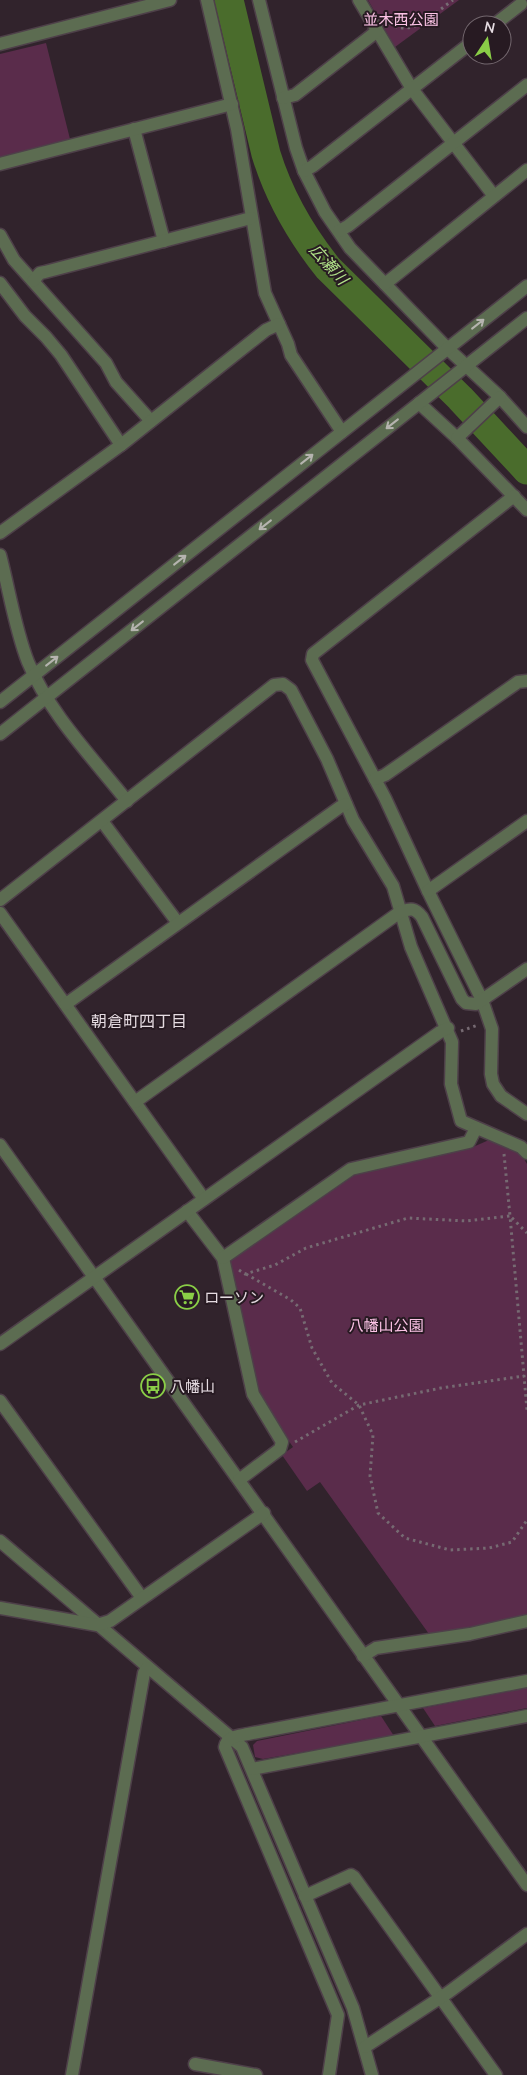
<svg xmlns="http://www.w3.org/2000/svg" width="527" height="2075" font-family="Mulish,'Noto Sans JP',sans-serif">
	<rect width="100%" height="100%" fill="#31232c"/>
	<!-- green -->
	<g fill="#5a2c4b">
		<path d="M 368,0 L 459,0 L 395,47 Z"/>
		<path d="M 46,43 L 71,143 L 0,162 L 0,54 Z"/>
		<path d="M 489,1140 L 520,1152 L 527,1164 L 527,1617 L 429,1634 L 320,1482 L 307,1491 L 282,1455 L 293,1447 L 256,1394 L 228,1265 L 230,1259 L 355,1175 L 473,1147 Z"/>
		<path d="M 527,1688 L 527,1708 L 435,1726 L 423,1708 Z"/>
		<path d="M 381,1716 L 394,1736 L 263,1759 L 255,1757 L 253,1745 L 257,1741 Z"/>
	</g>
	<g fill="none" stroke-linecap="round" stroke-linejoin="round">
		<!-- river -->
		<path stroke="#4a6c2c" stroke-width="29" d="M 229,0 L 266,154 C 279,196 300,233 328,268 L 460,398 L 527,470"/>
		<!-- minor casing -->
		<g stroke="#4e4049" stroke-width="15">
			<g id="minor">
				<path d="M 207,0 L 237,129 L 265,293 L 288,344 L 291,355 L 342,432"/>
				<path d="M 259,0 L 296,148 L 304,171 L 325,212 L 350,248 L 447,348 L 500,397 L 527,427"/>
				<path d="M 359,0 L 412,89 L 494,196"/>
				<path d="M 494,25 L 521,4"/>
				<path d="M 0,44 L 170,0"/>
				<path d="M 283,98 L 295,95 L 376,32"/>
				<path d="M 134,129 L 164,241"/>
				<path d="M 0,164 L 232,104"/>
				<path d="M 304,171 L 313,166 L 472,42"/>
				<path d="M 339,231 L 348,226 L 527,85"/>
				<path d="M 0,235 L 14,260 L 106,363 L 116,382 L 151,421"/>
				<path d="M 33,281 L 40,273 L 45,272 L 251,218"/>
				<path d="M 0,283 L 25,316 L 46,337 L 61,355 L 121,445"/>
				<path d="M 385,284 L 527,170"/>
				<path d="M 419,403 L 457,438 L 527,510"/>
				<path d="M 457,438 L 500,397"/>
				<path d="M 514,496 L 313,654 L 312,660 L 385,798 L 428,891 L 482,1000 L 492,1029 L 491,1074 L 493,1084 L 501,1096 L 527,1114"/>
				<path d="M 0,533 L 121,445 L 266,330 L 279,324"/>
				<path d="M 0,555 C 9,589 15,629 28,662 C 49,713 93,758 127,801"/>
				<path d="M 0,702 L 527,286"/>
				<path d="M 0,734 L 527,318"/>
				<path d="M 375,779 L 385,775 L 518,682 L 527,681"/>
				<path d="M 102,821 L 178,923"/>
				<path d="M 428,891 L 527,821"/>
				<path d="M 0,900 L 274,685 L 283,684 L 291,690 L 327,759 L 353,820 L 393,886 L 411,947 L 452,1042 L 451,1084 L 461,1121 L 521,1147 L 527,1153"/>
				<path d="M 0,913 L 204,1199"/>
				<path d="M 66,1004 L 340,807 L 346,804"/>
				<path d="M 135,1102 L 400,912 C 411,908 415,908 422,917 L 462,999 L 466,1003 L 476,1004 L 482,1000 L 527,969"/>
				<path d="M 0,1145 L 527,1885"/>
				<path d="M 187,1211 L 223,1258 L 253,1394 L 282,1442 L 280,1449 L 239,1480"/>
				<path d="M 223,1258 L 351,1169 L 469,1142 L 476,1128"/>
				<path d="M 0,1344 L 440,1032 L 448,1028"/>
				<path d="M 0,1401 L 142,1598"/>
				<path d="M 0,1541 L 242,1747 L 353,2008 L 372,2075"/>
				<path d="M 0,1608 L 97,1625 L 110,1621 L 264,1513"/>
				<path d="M 363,1656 L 376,1648 L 470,1634 L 527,1621"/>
				<path d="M 252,1769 L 527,1716"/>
				<path d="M 305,1896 L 351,1875 L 354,1877 L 496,2075"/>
				<path d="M 365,2047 L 449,1992 L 527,1934"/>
				<path d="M 195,2064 L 256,2075"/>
				<path d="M 72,2075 L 144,1673 L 147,1668"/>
				<path d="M 329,2075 L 338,2015 L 225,1747 C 227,1736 238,1736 248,1734 L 527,1681"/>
			</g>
		</g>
		<!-- path -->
		<g stroke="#766a72" stroke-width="3" stroke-dasharray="2.5 4" stroke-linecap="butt">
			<path d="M 389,23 C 412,39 434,13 453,0"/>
			<path d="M 461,1031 L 478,1025"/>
			<path d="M 504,1154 L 510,1216 L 527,1233"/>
			<path d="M 239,1270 L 245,1274 L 275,1265 L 306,1248 L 408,1218 L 467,1221 L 510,1216 L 527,1410"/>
			<path d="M 246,1274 L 291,1300 L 300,1308 L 312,1348 L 332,1383 L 359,1405 L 373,1435 L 370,1476 L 378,1513 L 405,1538 L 450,1550 L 489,1548 L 512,1542 L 527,1520"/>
			<path d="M 295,1442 L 359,1405 L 441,1388 L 524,1376"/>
		</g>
		<!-- minor -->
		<use href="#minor" stroke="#5c6c51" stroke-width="12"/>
	</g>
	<!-- one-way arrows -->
	<defs><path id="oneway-shaft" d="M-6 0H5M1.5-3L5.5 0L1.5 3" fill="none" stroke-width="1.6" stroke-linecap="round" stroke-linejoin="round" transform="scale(1.25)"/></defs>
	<g stroke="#b5b4af">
		<use href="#oneway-shaft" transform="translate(478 324) rotate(-38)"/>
		<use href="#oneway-shaft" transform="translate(392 424) rotate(142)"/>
		<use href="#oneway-shaft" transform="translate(307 459) rotate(-38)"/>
		<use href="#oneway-shaft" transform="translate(265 525) rotate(142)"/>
		<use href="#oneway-shaft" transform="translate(180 560) rotate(-38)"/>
		<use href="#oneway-shaft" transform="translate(137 626) rotate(142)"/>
		<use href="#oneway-shaft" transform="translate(52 661) rotate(-38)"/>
	</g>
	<!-- icons -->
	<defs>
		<g id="supermarket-ring" transform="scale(1.25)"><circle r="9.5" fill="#271a22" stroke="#8ace47" stroke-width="1.5"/><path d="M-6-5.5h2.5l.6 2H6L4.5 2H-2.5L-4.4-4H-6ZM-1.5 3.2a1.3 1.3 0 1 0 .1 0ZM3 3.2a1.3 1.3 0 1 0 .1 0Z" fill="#8ace47"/></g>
		<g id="bus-ring" transform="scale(1.25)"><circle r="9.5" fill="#271a22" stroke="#8ace47" stroke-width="1.5"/><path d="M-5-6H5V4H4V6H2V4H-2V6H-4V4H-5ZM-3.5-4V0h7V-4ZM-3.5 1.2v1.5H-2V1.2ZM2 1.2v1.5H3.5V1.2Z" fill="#8ace47"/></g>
	</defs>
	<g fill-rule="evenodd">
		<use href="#supermarket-ring" x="187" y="1297"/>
		<use href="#bus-ring" x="153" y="1386"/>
	</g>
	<g text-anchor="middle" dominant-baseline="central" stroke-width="4" stroke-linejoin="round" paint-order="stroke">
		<!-- park labels -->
		<g font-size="15" fill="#fcc3e6" stroke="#271a22">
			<text x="401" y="19">並木西公園</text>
			<text x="386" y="1325">八幡山公園</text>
		</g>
		<!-- poi labels -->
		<g font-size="15" fill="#e5dbe1" stroke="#271a22" text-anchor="start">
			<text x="204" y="1297">ローソン</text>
			<text x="170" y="1386">八幡山</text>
		</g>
		<!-- water labels -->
		<g font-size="16" font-style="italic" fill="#b2e48a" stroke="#271a22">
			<text transform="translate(329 264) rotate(48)">広瀬川</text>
		</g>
		<!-- neighbourhood labels -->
		<g font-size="16" fill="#e5dbe1" stroke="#271a22">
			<text x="139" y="1021">朝倉町四丁目</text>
		</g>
	</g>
	<!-- north arrow -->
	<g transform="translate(487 40) rotate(12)"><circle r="24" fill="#271a22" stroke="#73676e"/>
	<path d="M0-4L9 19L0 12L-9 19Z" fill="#8ace47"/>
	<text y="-8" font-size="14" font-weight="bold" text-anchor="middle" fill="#e5dbe1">N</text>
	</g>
</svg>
